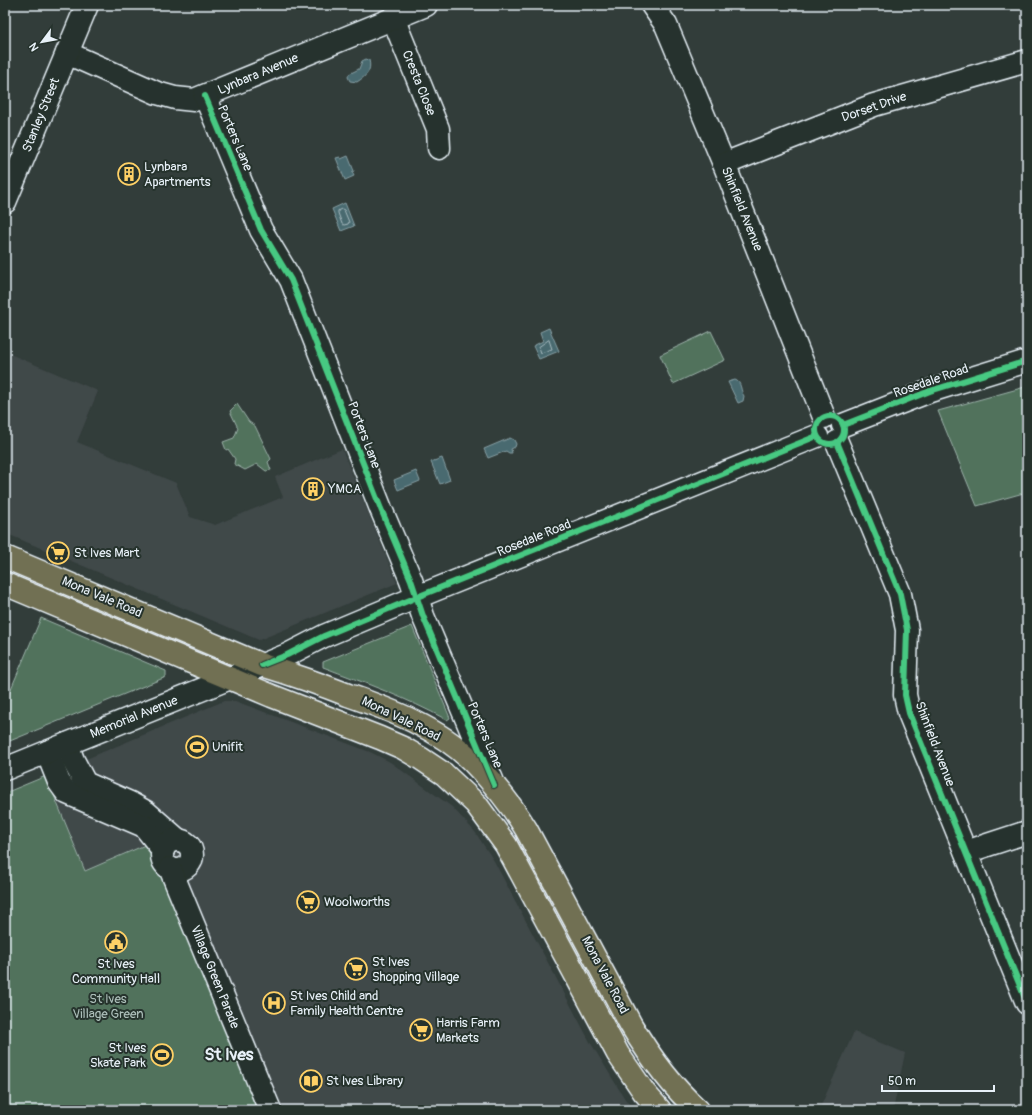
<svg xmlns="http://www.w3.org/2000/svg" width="1032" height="1115" font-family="Pangolin,sans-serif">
	<rect width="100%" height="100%" fill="#323d3a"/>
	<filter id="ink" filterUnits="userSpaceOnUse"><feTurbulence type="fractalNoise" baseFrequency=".025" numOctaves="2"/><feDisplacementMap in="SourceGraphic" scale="8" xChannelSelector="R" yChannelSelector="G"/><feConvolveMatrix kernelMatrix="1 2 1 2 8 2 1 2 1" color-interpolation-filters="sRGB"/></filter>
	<g filter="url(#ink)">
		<!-- built -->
		<g fill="#41494a">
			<path d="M 5,352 L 98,391 L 77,442 L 176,483 L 190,517 L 215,525 L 283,497 L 275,477 L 342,449 L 397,583 L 259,640 L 5,533 Z"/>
			<path d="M 224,701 L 235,701 L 370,752 L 390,762 L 452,807 L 475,832 L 494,861 L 590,1042 L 625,1099 L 634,1110 L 261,1110 L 152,842 L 85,871 L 46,776 Z"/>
			<path d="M 854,1032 L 905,1053 L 893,1110 L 819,1110 Z"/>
		</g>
		<!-- green -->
		<g fill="#51725b" stroke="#9cb2aa">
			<path d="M 711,331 L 725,360 L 673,384 L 660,355 Z"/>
			<path d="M 1025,387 L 1027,388 L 1027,492 L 977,506 L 938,411 Z"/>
			<path d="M 237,404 L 249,422 L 255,426 L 271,459 L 268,462 L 271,470 L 266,471 L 257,464 L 245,470 L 234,464 L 235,459 L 228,449 L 226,450 L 223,442 L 234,438 L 238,428 L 230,411 Z"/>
			<path d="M 41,618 L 166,671 L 166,677 L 5,743 L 5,703 Z"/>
			<path d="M 412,626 L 450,718 L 447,720 C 407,698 365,683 323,667 L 323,662 Z"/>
			<path d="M 46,776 L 85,871 L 152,842 L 261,1110 L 5,1110 L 5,793 Z"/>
		</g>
		<!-- water -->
		<g fill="#486a6f" stroke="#88a0a6">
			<path d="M 366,59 L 369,60 C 372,71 366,76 357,82 L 350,81 L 348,77 L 349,74 L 359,69 L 362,61 Z"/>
			<path d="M 348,156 L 354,171 L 352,172 L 354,176 L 345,180 L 336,158 L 340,157 L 341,159 Z"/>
			<path d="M 345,203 L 354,226 L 341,231 L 332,209 Z"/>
			<path d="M 549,328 L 559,351 L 539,359 L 533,346 L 543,341 L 540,332 Z"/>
			<path d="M 735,380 C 742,382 740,391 744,396 L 743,401 L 738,403 L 728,382 Z"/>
			<path d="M 510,438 L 514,440 L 516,444 L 515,447 L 511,449 L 512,453 L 509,453 L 506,451 L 488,458 L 484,449 Z"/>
			<path d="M 442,458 L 450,480 L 440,484 L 431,462 Z"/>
			<path d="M 416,471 L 420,481 L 398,490 L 394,480 Z"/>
		</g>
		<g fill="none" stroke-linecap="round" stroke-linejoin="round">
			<!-- shore -->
			<g stroke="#a8bbc1" stroke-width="1">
				<path d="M 342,209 L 344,210 L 349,222 L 348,224 L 344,225 L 342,224 L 338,213 L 338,211 Z"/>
				<path d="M 549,340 L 552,349 L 541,353 L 539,347 Z"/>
			</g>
			<!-- minor casing -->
			<g stroke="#e8f1f8" stroke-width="25">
				<g id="minor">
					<path d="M 652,5 L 666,25 L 724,164 L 824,417"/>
					<path d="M 393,18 L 438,129 L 439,148"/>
					<path d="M 67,53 L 157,93 L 175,98 L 194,100 L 426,5"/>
					<path d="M 205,96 L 261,230 L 291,280 L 381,509 L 411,580 L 423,616 L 493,782"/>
					<path d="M 724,164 L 874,105 L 1027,61"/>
					<path d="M 5,202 L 87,5"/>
					<path d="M 843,425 L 930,391 L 1027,361"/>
					<path d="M 837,442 L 900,594 L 907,630 L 905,695 L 909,713 L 1027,1003"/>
					<path d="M 67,744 L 73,760 L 85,783 L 130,803 L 146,812 L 178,840"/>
					<path d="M 47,752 L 59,782 L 67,793 L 144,826 L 163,850"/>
					<path d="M 5,769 L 287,655 L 324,636 L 417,597 L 817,436"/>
					<circle cx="177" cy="855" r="15"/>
					<path d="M 966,852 L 1027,832"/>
					<path d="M 170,868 L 270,1110"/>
				</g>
			</g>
			<!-- highway casing -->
			<g stroke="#e8f1f8" stroke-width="25">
				<g id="highway">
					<path d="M 5,557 L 262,665 C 291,674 320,684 348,695 C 391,710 438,728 471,760 C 492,781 511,804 526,829 L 631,1025 C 650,1057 670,1085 698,1110"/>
					<path d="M 5,584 L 272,696 L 380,738 L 403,748 L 420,758 L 444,774 L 476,804 L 506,845 L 618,1054 L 644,1092 L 660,1110"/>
				</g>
			</g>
			<!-- minor -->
			<use href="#minor" stroke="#26332d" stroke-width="22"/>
			<!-- highway -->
			<use href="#highway" stroke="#716f52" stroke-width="22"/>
			<!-- cycleway casing -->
			<g stroke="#26332d" stroke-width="8">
				<g id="cycleway">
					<path d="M 205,96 L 261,230 L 291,280 L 381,509 L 411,580 L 423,616 L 494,785"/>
					<circle cx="830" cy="430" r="14"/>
					<path d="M 843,425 L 930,391 L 1027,361"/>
					<path d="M 837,442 L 900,594 L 907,630 L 905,695 L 909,713 L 1027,1003"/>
					<path d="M 262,665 L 287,655 L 324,636 L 417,597 L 817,436"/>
				</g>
			</g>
			<!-- cycleway -->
			<use href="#cycleway" stroke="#46c982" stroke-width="6"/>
		</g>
	</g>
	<!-- icons -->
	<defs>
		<g id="building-ring" transform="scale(1.15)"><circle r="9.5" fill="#26332d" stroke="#ffd166" stroke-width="1.5"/><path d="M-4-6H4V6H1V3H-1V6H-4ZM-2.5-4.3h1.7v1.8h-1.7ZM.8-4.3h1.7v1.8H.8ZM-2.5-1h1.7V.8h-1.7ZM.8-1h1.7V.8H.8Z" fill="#ffd166"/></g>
		<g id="supermarket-ring" transform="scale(1.15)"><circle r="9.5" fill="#26332d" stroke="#ffd166" stroke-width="1.5"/><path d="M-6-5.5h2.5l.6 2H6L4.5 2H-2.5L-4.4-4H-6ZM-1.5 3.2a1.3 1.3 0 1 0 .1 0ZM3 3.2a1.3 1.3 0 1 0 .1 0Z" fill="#ffd166"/></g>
		<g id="stadium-ring" transform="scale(1.15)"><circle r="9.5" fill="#26332d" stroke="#ffd166" stroke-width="1.5"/><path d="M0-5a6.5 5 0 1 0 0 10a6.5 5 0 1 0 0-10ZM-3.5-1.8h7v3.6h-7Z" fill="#ffd166"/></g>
		<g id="civic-ring" transform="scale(1.15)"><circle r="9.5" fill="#26332d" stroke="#ffd166" stroke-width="1.5"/><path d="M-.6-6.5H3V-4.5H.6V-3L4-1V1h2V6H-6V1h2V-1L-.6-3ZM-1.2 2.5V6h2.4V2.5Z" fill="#ffd166"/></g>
		<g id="hospital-ring" transform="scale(1.15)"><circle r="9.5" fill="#26332d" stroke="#ffd166" stroke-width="1.5"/><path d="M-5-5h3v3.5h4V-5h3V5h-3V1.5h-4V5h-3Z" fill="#ffd166"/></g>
		<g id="library-ring" transform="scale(1.15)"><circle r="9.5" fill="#26332d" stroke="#ffd166" stroke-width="1.5"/><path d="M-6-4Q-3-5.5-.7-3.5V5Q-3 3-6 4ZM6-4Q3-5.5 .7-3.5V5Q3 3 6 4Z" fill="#ffd166"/></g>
	</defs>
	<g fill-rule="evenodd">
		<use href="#building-ring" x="129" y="174"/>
		<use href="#building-ring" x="313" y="489"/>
		<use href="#supermarket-ring" x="58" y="553"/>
		<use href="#stadium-ring" x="197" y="747"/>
		<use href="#supermarket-ring" x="308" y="902"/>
		<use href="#civic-ring" x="116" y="942"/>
		<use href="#supermarket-ring" x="356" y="969"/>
		<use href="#hospital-ring" x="274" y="1003"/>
		<use href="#supermarket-ring" x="421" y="1030"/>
		<use href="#stadium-ring" x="162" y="1055"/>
		<use href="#library-ring" x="311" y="1081"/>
	</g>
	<g text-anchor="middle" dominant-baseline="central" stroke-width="4" stroke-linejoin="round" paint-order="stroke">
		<!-- street labels -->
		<g font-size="13" fill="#e8f1f8" stroke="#26332d">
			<text transform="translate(258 74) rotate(-23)">Lynbara Avenue</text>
			<text transform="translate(419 83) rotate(68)">Cresta Close</text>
			<text transform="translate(874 107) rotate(-19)">Dorset Drive</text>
			<text transform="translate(41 115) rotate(-68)">Stanley Street</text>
			<text transform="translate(235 138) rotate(67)">Porters Lane</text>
			<text transform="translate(742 209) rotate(68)">Shinfield Avenue</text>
			<text transform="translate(931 381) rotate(-19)">Rosedale Road</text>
			<text transform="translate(364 435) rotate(69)">Porters Lane</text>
			<text transform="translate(534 538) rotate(-22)">Rosedale Road</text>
			<text transform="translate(102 597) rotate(23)">Mona Vale Road</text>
			<text transform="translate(134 717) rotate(-22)">Memorial Avenue</text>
			<text transform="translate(401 719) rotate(26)">Mona Vale Road</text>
			<text transform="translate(485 735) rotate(67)">Porters Lane</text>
			<text transform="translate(935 744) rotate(69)">Shinfield Avenue</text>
			<text transform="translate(605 975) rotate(62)">Mona Vale Road</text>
			<text transform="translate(215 977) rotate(68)">Village Green Parade</text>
		</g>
		<!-- poi labels -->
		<g font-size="13" fill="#e8f1f8" stroke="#26332d" text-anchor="start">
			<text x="144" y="167">Lynbara<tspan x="144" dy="15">Apartments</tspan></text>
			<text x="328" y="489">YMCA</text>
			<text x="74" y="553">St Ives Mart</text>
			<text x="212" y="747">Unifit</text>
			<text x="324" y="902">Woolworths</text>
			<text x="372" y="962">St Ives<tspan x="372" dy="15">Shopping Village</tspan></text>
			<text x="116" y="964" text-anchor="middle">St Ives<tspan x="116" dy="15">Community Hall</tspan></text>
			<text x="290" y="996">St Ives Child and<tspan x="290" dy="15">Family Health Centre</tspan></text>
			<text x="436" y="1023">Harris Farm<tspan x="436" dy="15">Markets</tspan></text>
			<text x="146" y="1048" text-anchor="end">St Ives<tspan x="146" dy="15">Skate Park</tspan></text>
			<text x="326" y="1081">St Ives Library</text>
		</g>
		<!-- park labels -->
		<g font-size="13" fill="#acbeb9" stroke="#26332d">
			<text x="108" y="999">St Ives<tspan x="108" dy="15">Village Green</tspan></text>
		</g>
		<!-- district labels -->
		<g font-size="17" font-weight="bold" fill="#e8f1f8" stroke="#26332d">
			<text x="229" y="1054">St Ives</text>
		</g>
	</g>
	<!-- margin -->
	<rect width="1032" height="1115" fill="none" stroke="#26332d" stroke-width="20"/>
	<rect x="10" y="10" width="1012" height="1095" fill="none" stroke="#e8f1f8" stroke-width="1.5" filter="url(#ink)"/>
	<!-- north arrow -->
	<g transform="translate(42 42) rotate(238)" stroke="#26332d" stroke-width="3" paint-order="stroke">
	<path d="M0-3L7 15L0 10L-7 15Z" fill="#e8f1f8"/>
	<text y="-6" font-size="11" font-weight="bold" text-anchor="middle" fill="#e8f1f8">N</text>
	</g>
	<!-- scale -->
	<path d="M882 1085v6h112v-6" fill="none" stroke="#e8f1f8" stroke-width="2"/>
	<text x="888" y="1085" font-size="12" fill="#e8f1f8" stroke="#26332d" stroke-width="3" paint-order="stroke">50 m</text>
</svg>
